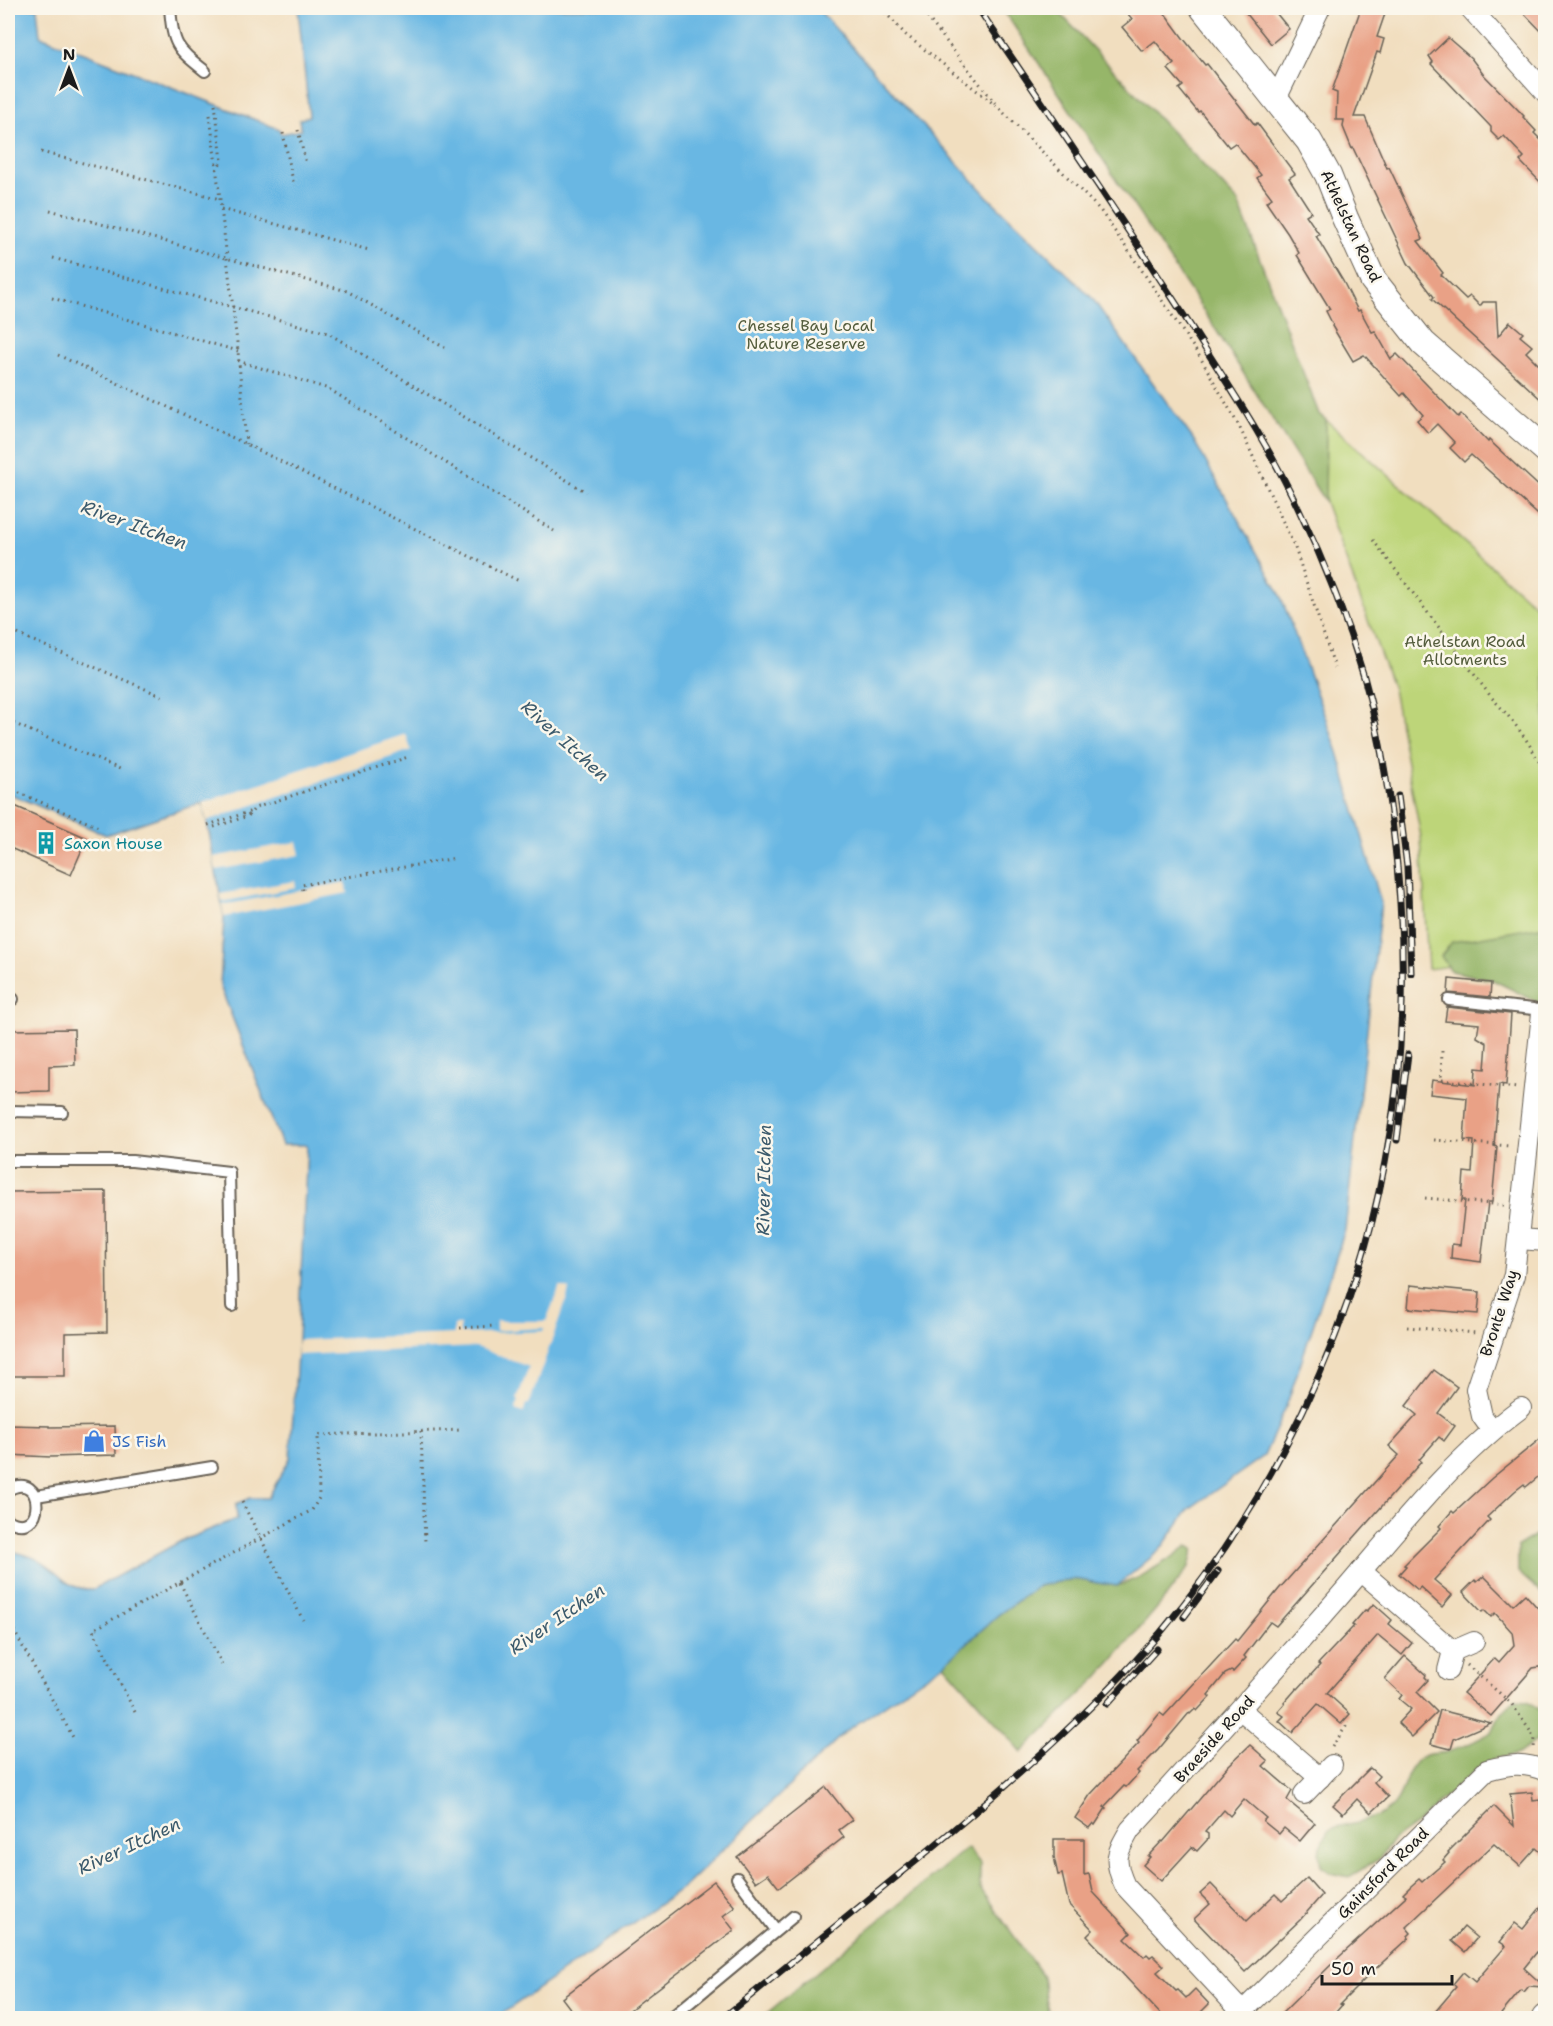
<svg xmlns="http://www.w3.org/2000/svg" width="1553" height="2026" font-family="'Shantell Sans',sans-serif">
	<rect width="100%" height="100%" fill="#fbf7ec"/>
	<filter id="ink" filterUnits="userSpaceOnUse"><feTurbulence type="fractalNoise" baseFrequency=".0167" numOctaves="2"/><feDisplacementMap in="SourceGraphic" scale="12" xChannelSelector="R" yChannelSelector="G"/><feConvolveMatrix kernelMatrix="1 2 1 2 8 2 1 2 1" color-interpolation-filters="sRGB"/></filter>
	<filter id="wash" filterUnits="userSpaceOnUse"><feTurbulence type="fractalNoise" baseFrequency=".008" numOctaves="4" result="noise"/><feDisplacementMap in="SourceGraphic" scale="24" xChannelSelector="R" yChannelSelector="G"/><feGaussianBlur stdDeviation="1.35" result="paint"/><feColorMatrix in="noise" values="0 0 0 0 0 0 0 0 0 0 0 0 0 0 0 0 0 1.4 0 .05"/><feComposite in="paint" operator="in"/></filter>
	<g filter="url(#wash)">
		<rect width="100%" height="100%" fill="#f1debf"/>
		<!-- green -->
		<path fill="#bdd579" stroke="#6c784a" stroke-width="1.5" d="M 1326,420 L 1545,614 L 1545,954 L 1428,969 L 1421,837 L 1393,689 L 1325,502 Z"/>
		<!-- forest -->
		<g fill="#96b669" stroke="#596942" stroke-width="1.5">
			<path d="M 1002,8 L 1055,8 L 1238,202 L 1319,414 L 1326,420 L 1325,502 L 1211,322 Z"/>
			<path d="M 1545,926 L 1545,1006 L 1493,980 L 1451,971 L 1441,956 L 1452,942 Z"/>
			<path d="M 1545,1529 L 1545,1596 L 1518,1572 L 1518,1546 Z"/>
			<path d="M 1187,1546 L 1194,1549 L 1189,1567 L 1158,1607 L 1099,1676 L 1022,1752 L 944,1664 L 998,1615 L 1038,1586 L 1073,1579 L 1117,1586 L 1140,1577 L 1171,1558 Z"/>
			<path d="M 1516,1700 L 1528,1701 L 1542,1712 L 1545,1717 L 1545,1729 L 1543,1736 L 1518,1754 L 1494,1759 L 1479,1767 L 1416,1824 L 1393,1840 L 1379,1859 L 1349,1877 L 1331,1873 L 1321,1866 L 1319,1852 L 1328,1830 C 1350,1821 1386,1822 1398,1799 C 1405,1787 1407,1768 1419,1759 C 1428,1751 1440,1755 1450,1751 C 1465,1747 1479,1739 1492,1732 C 1498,1718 1503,1709 1516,1700 Z"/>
			<path d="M 967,1848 L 980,1863 L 980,1888 L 1043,1977 L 1049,2018 L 761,2018 Z"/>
		</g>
		<!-- water -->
		<path fill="#69b7e3" stroke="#426a80" stroke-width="1.5" d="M 8,8 L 37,8 L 40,36 L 279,129 L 281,134 L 301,130 L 299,120 L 309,116 L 298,8 L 817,8 L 987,196 L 1092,298 L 1193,439 L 1280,594 L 1338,752 L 1381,903 L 1345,1230 L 1286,1407 L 1264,1456 L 1189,1509 L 1160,1550 L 1117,1586 L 1073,1579 L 1038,1586 L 998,1615 L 944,1664 L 845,1732 L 683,1888 L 496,2018 L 8,2018 L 8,1550 C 18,1553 31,1555 40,1561 C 63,1574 64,1590 94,1589 L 181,1541 L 237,1519 L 236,1504 L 250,1498 L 268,1498 L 290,1458 L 298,1340 L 307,1145 L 282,1145 L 220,986 L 224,917 L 207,821 L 201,803 L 106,835 L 8,793 Z"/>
		<!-- pier -->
		<g fill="#f1debf">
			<path d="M 406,734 L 411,750 L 207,821 L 201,803 Z"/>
			<path d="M 297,842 L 300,855 L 216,870 L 213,857 Z"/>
			<path d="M 295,881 L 296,888 L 222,902 L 220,894 Z"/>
			<path d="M 346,882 L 348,893 L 224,917 L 222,905 Z"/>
			<path d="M 560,1286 L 569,1289 L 567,1298 L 529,1404 L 526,1404 L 523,1413 L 515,1410 L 519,1401 L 517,1399 L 529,1367 L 476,1347 L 297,1355 L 298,1340 L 454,1334 L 454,1325 L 460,1325 L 460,1334 L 543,1331 L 544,1328 L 496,1331 L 496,1321 L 546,1321 Z"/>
		</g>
		<g id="blocks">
			<!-- building -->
			<g fill="#e9a186">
				<path d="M 1123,8 L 1161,8 L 1183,38 L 1205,65 L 1207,64 L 1255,125 L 1257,123 L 1295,174 L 1289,178 L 1311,212 L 1306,215 L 1319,234 L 1316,236 L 1343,281 L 1358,311 L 1360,310 L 1372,332 L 1375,331 L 1391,359 L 1397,354 L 1458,417 L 1461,414 L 1488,442 L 1489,440 L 1505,455 L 1545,492 L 1545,521 L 1471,455 L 1464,462 L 1450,448 L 1455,443 L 1437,424 L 1428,433 L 1417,420 L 1423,415 L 1404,393 L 1401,396 L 1364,355 L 1353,361 L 1332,326 L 1333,325 L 1326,311 L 1330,309 L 1297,255 L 1299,253 L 1288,234 L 1266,202 L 1272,198 L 1257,178 L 1261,175 L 1235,143 L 1229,147 L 1200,111 L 1198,112 L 1179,89 L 1183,86 L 1168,69 L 1174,64 L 1155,41 L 1142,51 L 1122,27 L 1132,19 Z"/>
				<path d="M 1242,8 L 1272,8 L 1289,29 L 1271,44 Z"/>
				<path d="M 1361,8 L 1387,8 L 1377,37 L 1384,39 L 1380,53 L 1377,52 L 1354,117 L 1365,117 L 1387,168 L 1389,167 L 1423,239 L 1418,241 L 1443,273 L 1441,275 L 1466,299 L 1470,296 L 1480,306 L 1483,302 L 1496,302 L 1498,336 L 1510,322 L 1523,333 L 1520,336 L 1532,346 L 1526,352 L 1545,371 L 1545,403 L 1432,299 L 1434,297 L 1408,263 L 1353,148 L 1352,149 L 1343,127 L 1344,120 L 1336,120 L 1337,93 L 1332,91 Z"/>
				<path d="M 1519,8 L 1545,8 L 1545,35 Z"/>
				<path d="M 1448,38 L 1471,58 L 1483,74 L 1524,116 L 1523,117 L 1536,131 L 1534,133 L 1545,144 L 1545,187 L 1520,161 L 1524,157 L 1504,136 L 1499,140 L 1491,132 L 1491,127 L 1431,64 L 1433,62 L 1429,56 Z"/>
				<path d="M 8,803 L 87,838 L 71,875 L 8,847 Z"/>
				<path d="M 1449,979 L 1491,983 L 1490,997 L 1448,993 Z"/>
				<path d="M 1447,1007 L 1511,1014 L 1506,1085 L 1499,1084 L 1494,1146 L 1497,1147 L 1492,1202 L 1488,1202 L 1481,1262 L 1451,1258 L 1452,1244 L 1460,1245 L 1465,1200 L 1462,1200 L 1464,1172 L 1472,1173 L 1474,1141 L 1464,1140 L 1467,1098 L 1430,1094 L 1432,1080 L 1475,1085 L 1476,1068 L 1485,1069 L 1487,1043 L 1477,1037 L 1479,1024 L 1445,1021 Z"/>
				<path d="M 74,1029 L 75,1065 L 49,1066 L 49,1091 L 8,1092 L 8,1030 Z"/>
				<path d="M 106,1191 L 107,1332 L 65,1333 L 65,1376 L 8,1376 L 8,1192 Z"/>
				<path d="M 1410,1285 L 1480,1292 L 1478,1314 L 1408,1308 Z"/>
				<path d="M 1434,1370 L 1457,1387 L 1438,1413 L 1455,1426 L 1444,1441 L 1439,1437 L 1419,1460 L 1421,1462 L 1276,1626 L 1270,1622 L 1244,1656 L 1246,1658 L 1233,1672 L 1231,1671 L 1225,1674 L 1208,1695 L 1210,1697 L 1197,1711 L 1195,1709 L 1190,1714 L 1189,1713 L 1158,1750 L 1137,1771 L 1139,1773 L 1126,1787 L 1124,1786 L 1104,1807 L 1106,1808 L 1095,1825 L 1093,1823 L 1089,1828 L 1075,1818 L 1090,1795 L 1139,1743 L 1137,1741 L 1160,1713 L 1164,1716 L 1235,1639 L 1237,1641 L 1279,1589 L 1399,1455 L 1389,1446 L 1417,1415 L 1406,1406 Z"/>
				<path d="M 8,1425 L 49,1426 L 49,1427 L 115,1426 L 116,1455 L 51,1457 L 8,1455 Z"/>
				<path d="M 1545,1435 L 1545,1471 L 1526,1487 L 1524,1484 L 1515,1491 L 1487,1517 L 1490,1520 L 1434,1580 L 1452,1595 L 1442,1607 L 1420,1587 L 1418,1590 L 1399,1574 L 1406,1566 L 1404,1565 L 1441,1528 L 1439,1526 L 1452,1511 L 1454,1513 L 1492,1478 Z"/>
				<path d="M 1484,1576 L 1513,1605 L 1525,1594 L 1545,1616 L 1545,1666 L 1533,1668 L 1491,1716 L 1463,1693 L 1495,1658 L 1499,1662 L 1514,1645 L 1512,1632 L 1495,1613 L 1491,1617 L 1484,1610 L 1482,1612 L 1463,1592 L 1475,1580 L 1477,1582 Z"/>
				<path d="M 1374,1604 L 1392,1620 L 1389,1624 L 1412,1643 L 1402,1655 L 1378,1635 L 1327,1693 L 1350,1714 L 1341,1724 L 1318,1704 L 1292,1733 L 1279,1721 L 1284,1716 L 1278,1712 L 1285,1704 L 1284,1703 L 1297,1688 L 1298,1689 L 1320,1665 L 1318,1664 L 1354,1626 L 1352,1625 L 1365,1610 L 1367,1611 Z"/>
				<path d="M 1405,1656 L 1426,1675 L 1425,1677 L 1428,1680 L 1417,1692 L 1437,1712 L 1412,1737 L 1398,1723 L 1411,1709 L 1399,1699 L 1402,1695 L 1385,1679 Z"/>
				<path d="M 1440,1710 L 1491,1723 L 1454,1739 L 1451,1749 L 1431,1744 Z"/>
				<path d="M 1250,1745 L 1268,1761 L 1263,1766 L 1292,1791 L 1287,1800 L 1315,1823 L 1300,1841 L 1284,1828 L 1279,1834 L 1263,1821 L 1266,1818 L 1244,1799 L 1230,1816 L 1224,1810 L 1205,1832 L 1208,1834 L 1208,1839 L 1197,1851 L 1192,1847 L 1161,1881 L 1143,1865 L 1150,1857 L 1148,1856 L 1162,1841 L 1163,1842 L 1228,1766 Z"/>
				<path d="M 1370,1768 L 1379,1776 L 1374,1782 L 1388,1797 L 1371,1813 L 1357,1799 L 1343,1814 L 1333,1805 Z"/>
				<path d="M 826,1787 L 852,1820 L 839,1830 L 844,1837 L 779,1888 L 768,1874 L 756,1882 L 737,1857 Z"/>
				<path d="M 1532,1792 L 1533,1800 L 1540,1799 L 1542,1824 L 1545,1820 L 1545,1856 L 1536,1848 L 1520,1866 L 1494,1844 L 1406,1927 L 1411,1933 L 1408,1936 L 1409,1938 L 1372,1972 L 1340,2004 L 1342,2005 L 1330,2019 L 1276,2019 L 1339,1957 L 1406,1896 L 1403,1894 L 1411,1886 L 1419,1879 L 1422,1882 L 1445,1862 L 1443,1860 L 1449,1853 L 1448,1852 L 1494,1806 L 1514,1826 L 1510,1794 Z"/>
				<path d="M 1054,1839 L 1084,1839 L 1084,1875 L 1089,1874 L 1093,1892 L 1131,1933 L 1125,1939 L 1144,1957 L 1147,1954 L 1150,1957 L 1153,1955 L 1164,1966 L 1157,1972 L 1176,1991 L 1178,1990 L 1186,1998 L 1195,1989 L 1209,2004 L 1194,2019 L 1165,2019 L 1087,1936 L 1093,1930 L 1069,1905 L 1062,1874 L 1058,1875 L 1054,1857 Z"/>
				<path d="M 1307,1878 L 1322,1895 L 1300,1920 L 1245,1972 L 1194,1919 L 1210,1904 L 1200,1894 L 1211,1884 L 1247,1921 L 1275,1894 L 1282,1901 Z"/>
				<path d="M 714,1881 L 735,1907 L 723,1916 L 734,1930 L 618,2019 L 578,2019 L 562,1998 Z"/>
				<path d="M 1545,1902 L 1545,1942 L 1524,1968 L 1545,1987 L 1529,1986 L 1524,1992 L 1521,1990 L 1497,2019 L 1429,2019 L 1456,1987 L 1453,1984 L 1463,1972 L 1475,1982 L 1506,1946 L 1500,1942 L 1515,1923 L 1523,1929 Z"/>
				<path d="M 1464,1927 L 1477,1938 L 1465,1952 L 1452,1941 Z"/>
			</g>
		</g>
	</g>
	<g filter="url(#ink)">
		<use href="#blocks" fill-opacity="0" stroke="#676055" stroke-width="1.5"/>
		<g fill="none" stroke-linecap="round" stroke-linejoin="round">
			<!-- service casing -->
			<g stroke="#676055" stroke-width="14">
				<g id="service">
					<path d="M 170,8 C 173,45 176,48 205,71"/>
					<path d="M 8,999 L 13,999"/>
					<path d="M 1449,1000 L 1533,1009 L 1542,1013"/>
					<path d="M 8,1111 L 62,1112"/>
					<path d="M 8,1161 L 132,1161 L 229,1172 L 232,1306"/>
					<path d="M 8,1490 C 46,1468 46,1542 8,1520"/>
					<path d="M 36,1496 L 212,1467"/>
					<path d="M 737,1878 L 776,1930"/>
					<path d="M 671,2018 L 794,1916"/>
				</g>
			</g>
			<!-- minor casing -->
			<g stroke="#676055" stroke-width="22">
				<g id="minor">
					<path d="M 1470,8 L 1546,93"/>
					<path d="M 1276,99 L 1320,8"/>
					<path d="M 1519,1239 L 1546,1241"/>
					<path d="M 1492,1430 L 1482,1416 L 1476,1389 L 1514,1275 L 1542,1013"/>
					<path d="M 1361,1571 L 1453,1651 L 1448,1670"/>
					<path d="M 1453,1651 L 1474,1642"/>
					<path d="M 1241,1710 L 1320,1778"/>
					<path d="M 1304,1794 L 1332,1765"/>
					<path d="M 1242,2012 L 1125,1886 C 1113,1860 1116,1854 1130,1830 C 1201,1753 1270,1676 1339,1597 C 1396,1531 1451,1460 1521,1408"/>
					<path d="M 1236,2018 L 1487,1770 C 1510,1764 1523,1762 1546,1771"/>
				</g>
			</g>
			<!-- tertiary casing -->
			<g stroke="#676055" stroke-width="28">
				<g id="tertiary">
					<path d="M 1203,8 L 1309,141 L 1328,175 L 1345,218 L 1373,280 L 1423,343 L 1546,450"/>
					<path d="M 1545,2018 L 1546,2018"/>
				</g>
			</g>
			<!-- path -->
			<g stroke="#676055" stroke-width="3" stroke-dasharray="1.5 4.5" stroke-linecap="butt">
				<path d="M 881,8 L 906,35 L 999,108 L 1100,210 L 1141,269 L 1200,357 L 1239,426 L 1295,548 L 1335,668"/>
				<path d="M 920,8 L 995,103"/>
				<path d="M 215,104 L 222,160 L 217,169"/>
				<path d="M 210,115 L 238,351 L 246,444"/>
				<path d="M 298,130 L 306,164"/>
				<path d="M 283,133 L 294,186"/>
				<path d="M 41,152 L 220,199"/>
				<path d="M 221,209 L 369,250"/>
				<path d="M 50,210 L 347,291 L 445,348"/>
				<path d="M 53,258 L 328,333 L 586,492"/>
				<path d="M 52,298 L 238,351"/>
				<path d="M 58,355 L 246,444 L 521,582"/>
				<path d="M 238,361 L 329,389 L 554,531"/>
				<path d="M 1373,540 L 1492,698 C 1514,721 1533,746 1546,776"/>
				<path d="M 8,630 L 15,633"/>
				<path d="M 8,653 L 15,633 L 164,697"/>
				<path d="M 8,721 L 122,770"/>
				<path d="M 8,788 L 101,828"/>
				<path d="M 208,825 L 252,811"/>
				<path d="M 214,827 L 248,816 L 255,808 L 408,757"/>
				<path d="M 303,890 L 302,885 L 456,858"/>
				<path d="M 1442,1051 L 1441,1080 L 1518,1088"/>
				<path d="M 1434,1140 L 1510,1146"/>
				<path d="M 1425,1198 L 1504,1205"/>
				<path d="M 1407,1327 L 1476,1333"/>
				<path d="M 460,1328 L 496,1326"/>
				<path d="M 421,1431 L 425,1542"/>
				<path d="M 242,1502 L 303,1620"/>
				<path d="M 180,1583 L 222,1664"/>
				<path d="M 8,1620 L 74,1739"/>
				<path d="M 1467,1665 L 1511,1703 L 1535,1738 L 1534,1748"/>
				<path d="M 135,1712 L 93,1630 L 312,1510 L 319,1498 L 318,1435 L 462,1430"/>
				<path d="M 1332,1747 L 1349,1722"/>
			</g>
			<!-- service -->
			<use href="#service" stroke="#fff" stroke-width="10"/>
			<!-- minor -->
			<use href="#minor" stroke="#fff" stroke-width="20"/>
			<!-- tertiary -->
			<use href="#tertiary" stroke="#fff" stroke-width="26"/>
			<!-- rail casing -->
			<g stroke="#1c1c1c" stroke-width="7">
				<g id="rail">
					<path d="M 1398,796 L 1407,866 L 1411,973"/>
					<path d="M 1397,1140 L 1408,1054"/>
					<path d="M 1184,1617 L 1218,1571"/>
					<path d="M 1107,1704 L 1157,1649"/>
					<path d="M 723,2018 C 787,1966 852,1913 917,1860 C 1003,1789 1088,1717 1161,1632 C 1271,1502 1354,1330 1385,1162 C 1406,1053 1407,940 1393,829 C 1387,778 1378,727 1364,677 C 1347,620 1325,564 1299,510 C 1269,445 1229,386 1190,325 C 1121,218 1049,113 978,8"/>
				</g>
			</g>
			<!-- rail -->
			<use href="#rail" stroke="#fbf7ec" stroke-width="4.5" stroke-dasharray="14" stroke-linecap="butt"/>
		</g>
	</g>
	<!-- icons -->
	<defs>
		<g id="building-bare" transform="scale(1.8)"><path d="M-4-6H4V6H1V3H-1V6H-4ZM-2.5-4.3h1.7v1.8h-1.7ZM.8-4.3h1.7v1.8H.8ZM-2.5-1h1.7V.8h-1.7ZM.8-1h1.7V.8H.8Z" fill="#0f9aa8" stroke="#fbf7ec" stroke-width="2.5" paint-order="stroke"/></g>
		<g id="shop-bare" transform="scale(1.8)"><path d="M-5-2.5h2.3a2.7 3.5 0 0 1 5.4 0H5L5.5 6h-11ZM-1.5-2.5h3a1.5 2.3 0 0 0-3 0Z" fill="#3f7fe0" stroke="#fbf7ec" stroke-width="2.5" paint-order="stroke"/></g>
	</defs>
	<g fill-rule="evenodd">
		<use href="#building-bare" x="46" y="843"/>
		<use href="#shop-bare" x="94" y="1441"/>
	</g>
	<g text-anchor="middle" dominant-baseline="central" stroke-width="5" stroke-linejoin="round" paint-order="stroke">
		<!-- street labels -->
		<g font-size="16" fill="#1c1c1c" stroke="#fbf7ec">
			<text transform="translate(1351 226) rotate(65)">Athelstan Road</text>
			<text transform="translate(1499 1313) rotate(-72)">Bronte Way</text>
			<text transform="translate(1214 1739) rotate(-48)">Braeside Road</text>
			<text transform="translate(1383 1873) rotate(-45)">Gainsford Road</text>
		</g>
		<!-- park labels -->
		<g font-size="16" fill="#545d3d" stroke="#fbf7ec">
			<text x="806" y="325">Chessel Bay Local<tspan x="806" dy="18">Nature Reserve</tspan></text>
			<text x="1465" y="641">Athelstan Road<tspan x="1465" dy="18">Allotments</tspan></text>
		</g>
		<!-- culture labels -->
		<g font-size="16" fill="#0d838f" stroke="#fbf7ec" text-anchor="start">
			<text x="64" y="843">Saxon House</text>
		</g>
		<!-- shop labels -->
		<g font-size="16" fill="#366cbe" stroke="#fbf7ec" text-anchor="start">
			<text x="112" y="1441">JS Fish</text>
		</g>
		<!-- water labels -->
		<g font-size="18" font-style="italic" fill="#3b5a6c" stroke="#fbf7ec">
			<text transform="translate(134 525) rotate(20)">River Itchen</text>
			<text transform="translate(565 741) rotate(42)">River Itchen</text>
			<text transform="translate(764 1180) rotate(-89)">River Itchen</text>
			<text transform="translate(557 1619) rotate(-34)">River Itchen</text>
			<text transform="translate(129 1846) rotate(-25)">River Itchen</text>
		</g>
	</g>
	<!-- margin -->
	<rect width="1553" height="2026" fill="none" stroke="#fbf7ec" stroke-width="30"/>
	<!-- north arrow -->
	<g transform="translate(69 69)" stroke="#fbf7ec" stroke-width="4.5" paint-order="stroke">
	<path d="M0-4.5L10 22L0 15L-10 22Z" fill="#1c1c1c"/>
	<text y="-9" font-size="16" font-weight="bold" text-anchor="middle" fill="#1c1c1c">N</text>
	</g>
	<!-- scale -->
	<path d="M1322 1975v9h130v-9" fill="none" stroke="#1c1c1c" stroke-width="3"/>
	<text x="1331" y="1975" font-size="18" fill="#1c1c1c" stroke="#fbf7ec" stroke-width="4.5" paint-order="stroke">50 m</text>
</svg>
